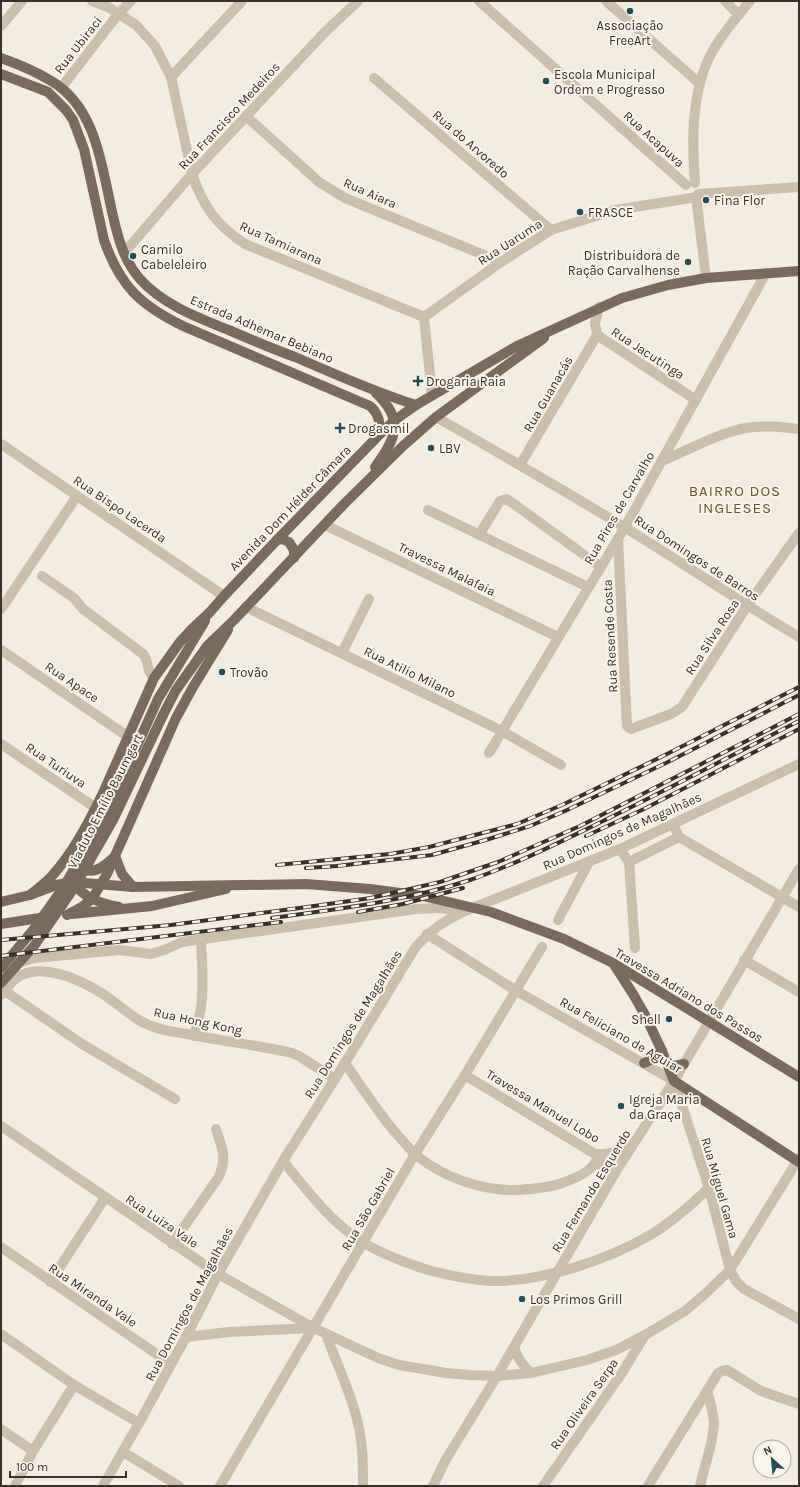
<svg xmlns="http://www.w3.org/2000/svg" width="800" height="1487" font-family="Karla,sans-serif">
	<rect width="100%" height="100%" fill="#f3ece0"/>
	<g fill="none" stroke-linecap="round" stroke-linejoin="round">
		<!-- minor -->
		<g stroke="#cbbeab" stroke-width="10">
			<path d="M 92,1 L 108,7 L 136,25 L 155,46 L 171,77 L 192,174 C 203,206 216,225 245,244 L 424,317"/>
			<path d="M 479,1 L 686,185"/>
			<path d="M 606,1 L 699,83"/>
			<path d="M 725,1 L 739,15"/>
			<path d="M 1,26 L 22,1"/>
			<path d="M 171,77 L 242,1"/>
			<path d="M 374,78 L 551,230"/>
			<path d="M 61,88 L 119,13 L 131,1"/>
			<path d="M 247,117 L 319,182 L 345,198 L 501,262"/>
			<path d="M 695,183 C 692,143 691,98 708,60 C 717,40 736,18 750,1"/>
			<path d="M 698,194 L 799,187"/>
			<path d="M 696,196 L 706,278"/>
			<path d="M 124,253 L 192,174 L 325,32 L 358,1"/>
			<path d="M 599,307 L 595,323 L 597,335 L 696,400"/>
			<path d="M 424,317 L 501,262 L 551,230 L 615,210 L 691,198"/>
			<path d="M 424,317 L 432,395"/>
			<path d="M 436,417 C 499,453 562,489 624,527 C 683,563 740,602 799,637"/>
			<path d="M 1,444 L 224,596"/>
			<path d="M 662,461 C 686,451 721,432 746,428 C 764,425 781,427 799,429"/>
			<path d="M 520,465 L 597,335"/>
			<path d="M 428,510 L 588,587"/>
			<path d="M 325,525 L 558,637"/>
			<path d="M 479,535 L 500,501 L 507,499 L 601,567"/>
			<path d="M 618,539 L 627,726 L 631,729 L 671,714 L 682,707 L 747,606 L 799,533"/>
			<path d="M 42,576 L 74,598 L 83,609 L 143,654 C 150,662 145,670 154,678"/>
			<path d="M 246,607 L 502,731 L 561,765"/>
			<path d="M 1,609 L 77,496"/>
			<path d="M 1,650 L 127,736"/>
			<path d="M 342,653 L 369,599"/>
			<path d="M 1,744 L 96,808"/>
			<path d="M 489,753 L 625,527 L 766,273"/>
			<path d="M 673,824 L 679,837 L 799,907"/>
			<path d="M 620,849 L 629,862 L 635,948"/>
			<path d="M 629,862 L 679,837"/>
			<path d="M 558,920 L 589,862"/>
			<path d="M 427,934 L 515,990 L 674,1081"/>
			<path d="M 744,960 L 799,992"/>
			<path d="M 17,963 L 35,958 L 120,950 L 151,954 L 164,950 L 182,942 L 416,909 L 437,908 L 465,911"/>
			<path d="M 5,991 L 82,1044 L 175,1099"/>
			<path d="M 1,995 C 6,990 10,984 15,979 C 39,960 81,980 103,994 C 120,1005 135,1021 154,1027 C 164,1031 176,1032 187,1034 C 221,1041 257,1045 292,1053 L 299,1056 L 335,1079"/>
			<path d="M 194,1036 C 196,1027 199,1018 201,1008 C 204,986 202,962 201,940"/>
			<path d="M 345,1063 C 363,1089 380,1116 401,1139 C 406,1144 410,1150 416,1155 C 443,1177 481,1191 517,1190 C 532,1189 549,1188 562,1183 C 576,1178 596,1171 598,1154"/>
			<path d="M 465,1075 L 595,1154 L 605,1154 L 631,1148"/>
			<path d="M 674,1081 L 709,1188 L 730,1270 L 736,1281 L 744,1289 L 799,1319"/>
			<path d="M 1,1126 L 218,1274 L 314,1328 L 378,1358 L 399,1365 L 446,1373 L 470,1375 L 497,1376 L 531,1373 L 587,1360 L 616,1350 L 645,1335 L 685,1311 L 706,1293 L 730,1270 L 799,1158"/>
			<path d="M 283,1161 C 306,1189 332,1224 364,1243 C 384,1255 406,1263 428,1270 C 447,1275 471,1280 491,1281 C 542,1282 608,1260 652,1234 C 673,1221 691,1205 709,1188"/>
			<path d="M 594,1165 L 603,1164 L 618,1168"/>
			<path d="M 172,1244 L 218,1178 C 228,1158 222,1148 216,1129"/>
			<path d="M 1,1247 L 171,1364"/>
			<path d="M 50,1282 L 105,1198"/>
			<path d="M 1,1334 L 74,1385 L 139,1423"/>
			<path d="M 326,1334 C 336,1363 352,1394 358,1424 C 363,1444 363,1465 363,1486"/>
			<path d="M 186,1337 L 229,1332 L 314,1328"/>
			<path d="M 514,1347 C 517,1358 522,1365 531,1373"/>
			<path d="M 1,1429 L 33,1451"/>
			<path d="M 123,1452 L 179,1486"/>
			<path d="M 15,1486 L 33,1451 L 74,1385"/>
			<path d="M 103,1486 L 139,1423 L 186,1337 L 218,1274 L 283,1161 L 345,1063 L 415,948 C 432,929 442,922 465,911 L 620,849 L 799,764"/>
			<path d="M 220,1486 L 415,1154 L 465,1075 L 542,947"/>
			<path d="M 433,1486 L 445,1461 L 497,1376 L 618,1168 L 674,1081 L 799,869"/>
			<path d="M 543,1486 L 622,1373 L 645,1335"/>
			<path d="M 648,1486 L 718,1373 L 722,1371 L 727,1370 L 761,1391 L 799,1404"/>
			<path d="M 700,1486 C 704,1467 714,1441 714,1422 C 713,1411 710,1401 707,1391"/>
		</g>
		<!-- major -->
		<g stroke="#7a6a5c" stroke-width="10">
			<path d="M 1,58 C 18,64 37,72 53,82 C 97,109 102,169 113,216 C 118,238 124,261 140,279 C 163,305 199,318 231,331 C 252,340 273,349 295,357 C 335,374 374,392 416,405"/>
			<path d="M 1,74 L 48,92 L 66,110 L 73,120 L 84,149 L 104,240 C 120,286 140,305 183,326 L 370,406 C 379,414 380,422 380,434"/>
			<path d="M 375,467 C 396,439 405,420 376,393"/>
			<path d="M 277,540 L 282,539 L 289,542 L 294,550 L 294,558"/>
			<path d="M 115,856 L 122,874 L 133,887"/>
			<path d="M 81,869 C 94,874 102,868 112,859"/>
			<path d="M 72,881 C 83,898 100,903 119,907"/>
			<path d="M 30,895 C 37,889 45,883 51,877 C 73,853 89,822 103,793 L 154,678 L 180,642 L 192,629 L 210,612 L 224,596 L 277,540 L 380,434 L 395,420 L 416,405 L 517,346 L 622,298 L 668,285 L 706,278 L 799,271"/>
			<path d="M 1,902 L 30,895 L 56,885 L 72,882 L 133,887 L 306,884 L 370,889 L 423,896 L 491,912 L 564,939 L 613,963 L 799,1077"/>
			<path d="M 72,914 L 152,906 L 226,889"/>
			<path d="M 67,915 L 82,907 L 92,899 L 107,874 L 176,718 L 193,687 L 228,630"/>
			<path d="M 1,924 L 46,917"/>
			<path d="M 615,966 L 633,994 L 645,1015 L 662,1051 L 674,1081 L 799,1162"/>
			<path d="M 1,968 L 34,929 L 61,891 L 85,851 L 109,808 L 158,699 L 205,621"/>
			<path d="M 1,983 L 34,946 L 74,888 L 113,820 L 164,713 L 176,690 L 208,645 L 234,620 L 343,505 L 403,446 L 436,417 L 544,338"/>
			<path d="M 667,1062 L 674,1066 L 684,1064"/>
			<path d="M 644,1063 L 655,1058 L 662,1051"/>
		</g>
		<!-- rail casing -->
		<g stroke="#39312a" stroke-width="4">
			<g id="rail">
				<path d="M 586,836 L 644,809 L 799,729"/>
				<path d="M 277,865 L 390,854 L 429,847 L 517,824 L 562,805 L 663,756 L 799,687"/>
				<path d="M 306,868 L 337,866 L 432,855 L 489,839 L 530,826 L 565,811 L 666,763 L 799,695"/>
				<path d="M 358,912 L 403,904 L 463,888"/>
				<path d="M 272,918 C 338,909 406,901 470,880 C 514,865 556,844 597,824 C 665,791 732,755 799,721"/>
				<path d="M 1,940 L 171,925 L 307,907 L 371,898 L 440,882 L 498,862 L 580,826 L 799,714"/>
				<path d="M 1,956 L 281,922"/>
			</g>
		</g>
		<!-- rail -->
		<use href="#rail" stroke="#faf5ec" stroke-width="2.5" stroke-dasharray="8" stroke-linecap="butt"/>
	</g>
	<!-- markers -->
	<g fill="#204f5a" stroke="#faf5ec" stroke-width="1.5">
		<circle cx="630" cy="11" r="4"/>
		<circle cx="546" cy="81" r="4"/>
		<circle cx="706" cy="200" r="4"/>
		<circle cx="580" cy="212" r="4"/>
		<circle cx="133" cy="256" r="4"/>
		<circle cx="688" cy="262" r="4"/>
		<path d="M416 375h4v4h4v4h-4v4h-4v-4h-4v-4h4z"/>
		<path d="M338 422h4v4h4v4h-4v4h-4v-4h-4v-4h4z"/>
		<circle cx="431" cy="448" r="4"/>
		<circle cx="222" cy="672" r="4"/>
		<circle cx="669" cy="1019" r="4"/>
		<circle cx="621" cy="1106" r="4"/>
		<circle cx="522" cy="1299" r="4"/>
	</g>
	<g text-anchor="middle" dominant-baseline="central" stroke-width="4" stroke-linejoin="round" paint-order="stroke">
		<!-- poi labels -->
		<g font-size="13" fill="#39312a" stroke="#faf5ec" text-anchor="start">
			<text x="630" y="25" text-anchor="middle">Associação<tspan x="630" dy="15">FreeArt</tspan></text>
			<text x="554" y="74">Escola Municipal<tspan x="554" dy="15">Ordem e Progresso</tspan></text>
			<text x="714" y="200">Fina Flor</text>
			<text x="588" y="212">FRASCE</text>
			<text x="141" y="249">Camilo<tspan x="141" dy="15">Cabeleleiro</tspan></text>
			<text x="680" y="255" text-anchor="end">Distribuidora de<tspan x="680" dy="15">Ração Carvalhense</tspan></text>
			<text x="426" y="381">Drogaria Raia</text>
			<text x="348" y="428">Drogasmil</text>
			<text x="439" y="448">LBV</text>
			<text x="230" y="672">Trovão</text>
			<text x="661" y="1019" text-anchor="end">Shell</text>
			<text x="629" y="1099">Igreja Maria<tspan x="629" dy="15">da Graça</tspan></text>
			<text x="530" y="1299">Los Primos Grill</text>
		</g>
		<!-- street labels -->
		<g font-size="13" fill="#39312a" stroke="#faf5ec">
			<text transform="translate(78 45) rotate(-52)">Rua Ubiraci</text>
			<text transform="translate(229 116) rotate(-47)">Rua Francisco Medeiros</text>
			<text transform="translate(654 139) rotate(42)">Rua Acapuva</text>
			<text transform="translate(471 144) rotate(41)">Rua do Arvoredo</text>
			<text transform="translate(370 193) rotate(24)">Rua Aiara</text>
			<text transform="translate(510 242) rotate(-33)">Rua Uaruma</text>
			<text transform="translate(281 243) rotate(24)">Rua Tamiarana</text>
			<text transform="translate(262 329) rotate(23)">Estrada Adhemar Bebiano</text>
			<text transform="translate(648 353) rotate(33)">Rua Jacutinga</text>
			<text transform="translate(548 394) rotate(-60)">Rua Guanacás</text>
			<text transform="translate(290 508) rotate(-46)">Avenida Dom Hélder Câmara</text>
			<text transform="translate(619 508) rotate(-60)">Rua Pires de Carvalho</text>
			<text transform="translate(120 509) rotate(34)">Rua Bispo Lacerda</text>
			<text transform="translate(697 558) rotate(33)">Rua Domingos de Barros</text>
			<text transform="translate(447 569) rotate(26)">Travessa Malafaia</text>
			<text transform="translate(610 636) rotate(-93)">Rua Resende Costa</text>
			<text transform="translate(712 637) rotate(-57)">Rua Silva Rosa</text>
			<text transform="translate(410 672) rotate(26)">Rua Atilio Milano</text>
			<text transform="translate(72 682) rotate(34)">Rua Apace</text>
			<text transform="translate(56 765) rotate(34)">Rua Turiuva</text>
			<text transform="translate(105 801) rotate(-63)">Viaduto Emílio Baumgart</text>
			<text transform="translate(622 831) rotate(-24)">Rua Domingos de Magalhães</text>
			<text transform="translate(689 995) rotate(31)">Travessa Adriano dos Passos</text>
			<text transform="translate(198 1021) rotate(12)">Rua Hong Kong</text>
			<text transform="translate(353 1024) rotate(-58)">Rua Domingos de Magalhães</text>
			<text transform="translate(621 1035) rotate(30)">Rua Feliciano de Aguiar</text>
			<text transform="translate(543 1106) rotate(31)">Travessa Manuel Lobo</text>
			<text transform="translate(720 1188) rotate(74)">Rua Miguel Gama</text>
			<text transform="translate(591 1191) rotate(-59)">Rua Fernando Esquerdo</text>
			<text transform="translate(368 1209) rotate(-60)">Rua São Gabriel</text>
			<text transform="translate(162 1221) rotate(34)">Rua Luiza Vale</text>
			<text transform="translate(93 1295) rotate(34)">Rua Miranda Vale</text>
			<text transform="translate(189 1304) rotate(-62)">Rua Domingos de Magalhães</text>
			<text transform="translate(584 1404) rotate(-55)">Rua Oliveira Serpa</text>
		</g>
		<!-- quarter labels -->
		<g font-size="15" letter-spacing="1" fill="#864825" stroke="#faf5ec">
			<text x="735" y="491">BAIRRO DOS<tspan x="735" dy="17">INGLESES</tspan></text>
		</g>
	</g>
	<!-- border -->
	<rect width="800" height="1487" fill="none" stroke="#39312a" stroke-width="4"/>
	<!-- north arrow -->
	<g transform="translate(772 1459) rotate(333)"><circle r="19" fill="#faf5ec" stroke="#ada79e"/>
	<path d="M0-3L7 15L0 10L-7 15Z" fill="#204f5a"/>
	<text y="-6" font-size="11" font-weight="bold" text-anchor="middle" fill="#39312a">N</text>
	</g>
	<!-- scale -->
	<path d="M10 1471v6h116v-6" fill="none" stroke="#39312a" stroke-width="2"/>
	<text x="16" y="1471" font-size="12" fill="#39312a" stroke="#faf5ec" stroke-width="3" paint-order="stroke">100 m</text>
</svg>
